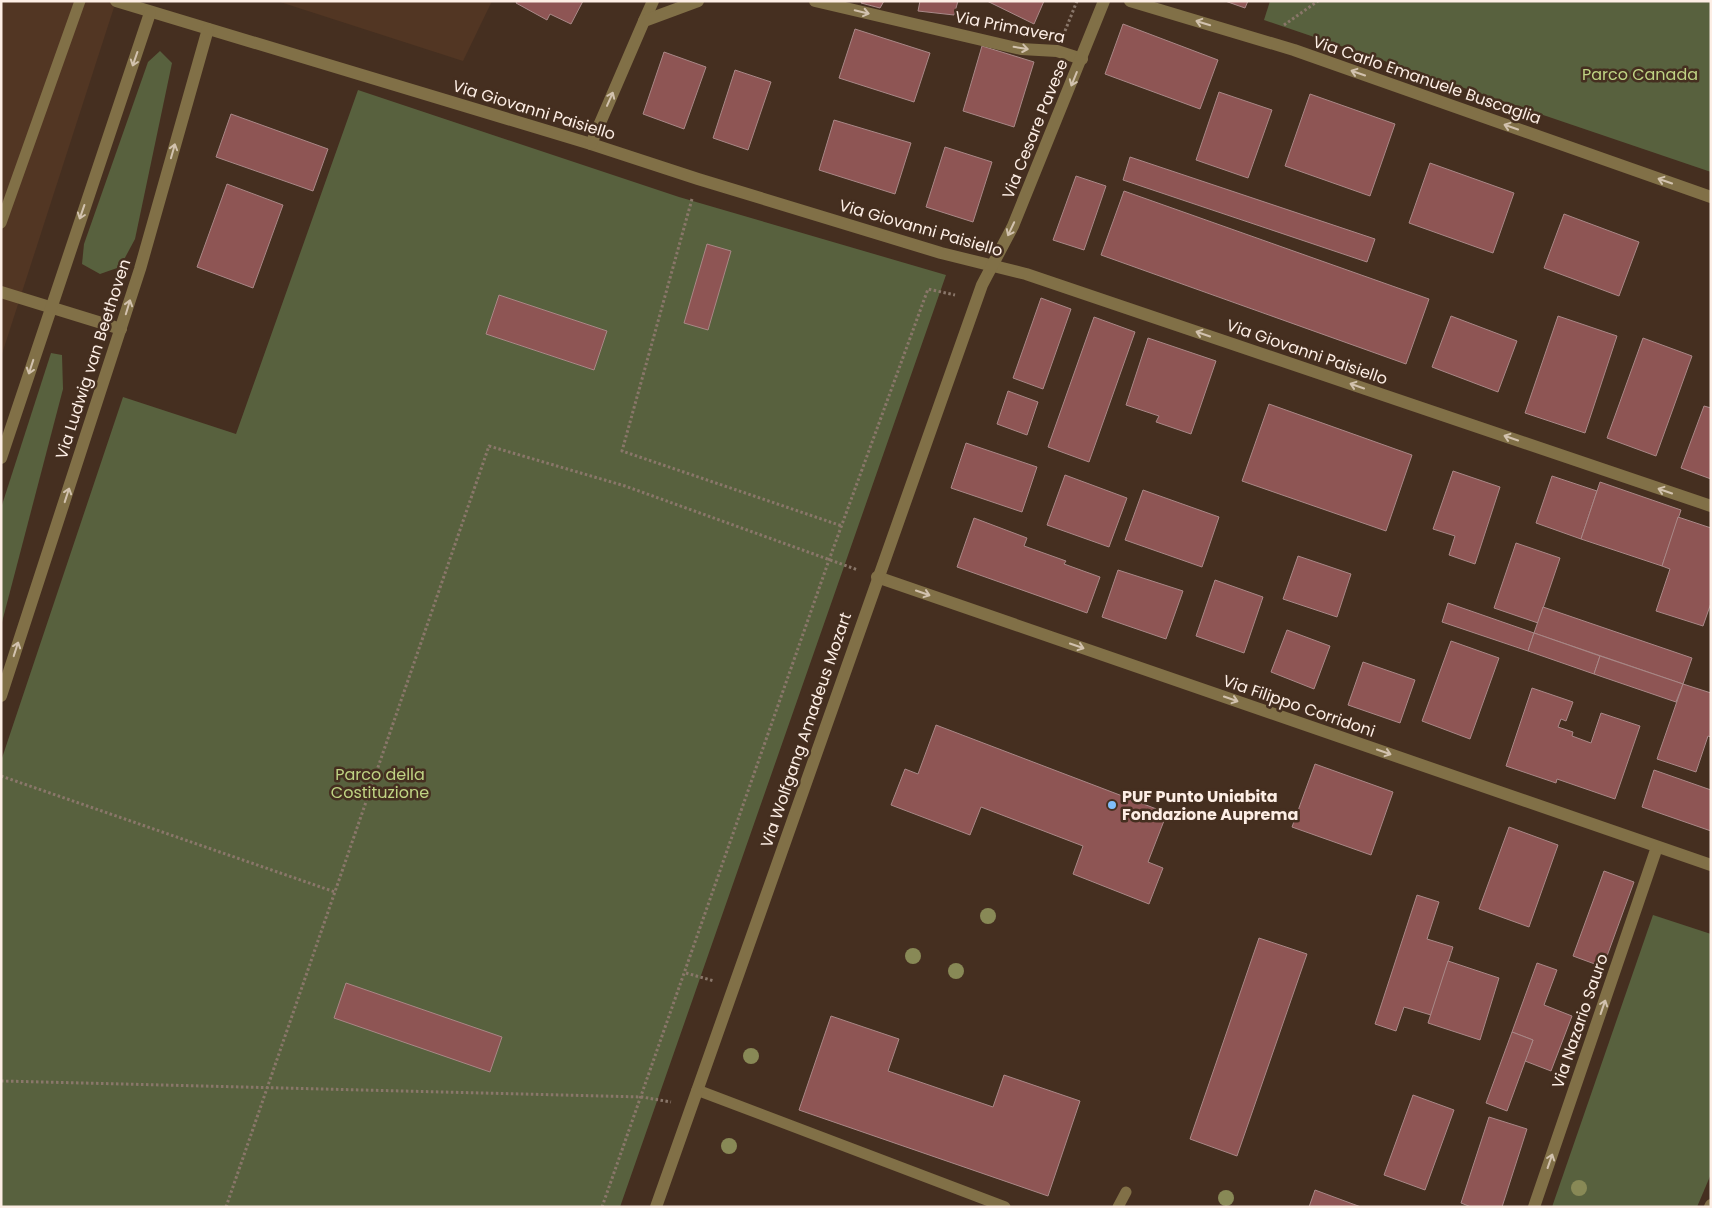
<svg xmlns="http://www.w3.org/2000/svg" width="1712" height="1208" font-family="Poppins,sans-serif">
	<rect width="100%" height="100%" fill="#452f20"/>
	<!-- built -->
	<g fill="#523623">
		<path d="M 1,1 L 116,1 L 1,357 Z"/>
		<path d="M 277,1 L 492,1 L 463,61 Z"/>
	</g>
	<!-- green -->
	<g fill="#58613e">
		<path d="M 1270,1 L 1711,1 L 1711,172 L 1264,20 Z"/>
		<path d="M 160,51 L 172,63 L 135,239 L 120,267 L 100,274 L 82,264 L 84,244 L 148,62 Z"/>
		<path d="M 358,90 L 679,197 L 946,275 L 620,1207 L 1,1207 L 1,761 L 123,397 L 236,434 Z"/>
		<path d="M 51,353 L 62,355 L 63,389 L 1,626 L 1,508 Z"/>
		<path d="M 1653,915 L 1711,934 L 1711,1174 L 1697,1207 L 1552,1207 Z"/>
	</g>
	<!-- building -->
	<g fill="#8e5554" stroke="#a98887">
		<path d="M 517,1 L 583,1 L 571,24 L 550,14 L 547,20 L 516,3 Z"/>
		<path d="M 862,1 L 884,1 L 880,8 L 861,3 Z"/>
		<path d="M 920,1 L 958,1 L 954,15 L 918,11 Z"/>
		<path d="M 987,1 L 1044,1 L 1034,24 Z"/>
		<path d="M 1225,1 L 1248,1 L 1245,8 Z"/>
		<path d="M 1123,24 L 1218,60 L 1200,109 L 1105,74 Z"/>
		<path d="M 855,29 L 930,53 L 914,102 L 839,78 Z"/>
		<path d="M 982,46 L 1034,62 L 1014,127 L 963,111 Z"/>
		<path d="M 664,52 L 706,67 L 684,129 L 643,114 Z"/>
		<path d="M 735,70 L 771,82 L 748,150 L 713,138 Z"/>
		<path d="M 1219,92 L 1272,110 L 1248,178 L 1196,160 Z"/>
		<path d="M 1310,94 L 1395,124 L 1370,196 L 1285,166 Z"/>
		<path d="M 231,114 L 328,149 L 313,191 L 216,157 Z"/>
		<path d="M 834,120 L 911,143 L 895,194 L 819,170 Z"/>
		<path d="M 945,147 L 992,162 L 973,222 L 926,207 Z"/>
		<path d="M 1130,157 L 1375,239 L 1367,262 L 1123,180 Z"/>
		<path d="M 1430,163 L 1514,193 L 1493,253 L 1409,223 Z"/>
		<path d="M 1076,176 L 1106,186 L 1084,250 L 1053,240 Z"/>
		<path d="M 227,184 L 283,205 L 253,288 L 197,267 Z"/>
		<path d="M 1124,191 L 1429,299 L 1406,364 L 1101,255 Z"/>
		<path d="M 1564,214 L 1639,242 L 1619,296 L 1544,268 Z"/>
		<path d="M 707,244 L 731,251 L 708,330 L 684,323 Z"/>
		<path d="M 499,295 L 607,331 L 594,370 L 486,334 Z"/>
		<path d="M 1041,298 L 1071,309 L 1043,389 L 1013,378 Z"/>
		<path d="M 1451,316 L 1517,341 L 1498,392 L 1432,367 Z"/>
		<path d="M 1558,316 L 1617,336 L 1585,433 L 1525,413 Z"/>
		<path d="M 1094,317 L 1135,332 L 1089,462 L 1048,447 Z"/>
		<path d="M 1148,338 L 1216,361 L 1191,434 L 1156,422 L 1159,416 L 1126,405 Z"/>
		<path d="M 1643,338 L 1692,356 L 1656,456 L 1607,438 Z"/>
		<path d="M 1008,391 L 1038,402 L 1027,435 L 997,424 Z"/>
		<path d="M 1269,404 L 1412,455 L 1386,531 L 1242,481 Z"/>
		<path d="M 1704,406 L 1711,408 L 1711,479 L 1681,468 Z"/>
		<path d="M 966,443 L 1037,467 L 1022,512 L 951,488 Z"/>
		<path d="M 1453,471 L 1500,487 L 1475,564 L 1449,555 L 1455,536 L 1433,529 Z"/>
		<path d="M 1065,475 L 1127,498 L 1109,547 L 1047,525 Z"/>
		<path d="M 1552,476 L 1597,491 L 1581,539 L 1536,523 Z"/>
		<path d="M 1600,482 L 1681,510 L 1662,566 L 1581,539 Z"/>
		<path d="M 1143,490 L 1219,517 L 1202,567 L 1125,540 Z"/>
		<path d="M 1678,517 L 1711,528 L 1711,603 L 1703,626 L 1656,611 L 1670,569 L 1662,566 Z"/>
		<path d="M 974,518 L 1027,538 L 1024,546 L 1066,561 L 1064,564 L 1100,577 L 1087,613 L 957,567 Z"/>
		<path d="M 1516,543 L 1560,558 L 1538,623 L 1494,608 Z"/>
		<path d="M 1298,556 L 1351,574 L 1337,617 L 1283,599 Z"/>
		<path d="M 1118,570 L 1183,591 L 1166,639 L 1102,617 Z"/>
		<path d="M 1215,580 L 1263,597 L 1244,653 L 1196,636 Z"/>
		<path d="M 1448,603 L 1534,633 L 1528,651 L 1442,622 Z"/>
		<path d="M 1543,607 L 1692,658 L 1683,684 L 1534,633 Z"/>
		<path d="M 1287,630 L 1330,646 L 1314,689 L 1271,672 Z"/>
		<path d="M 1534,633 L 1600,656 L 1594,674 L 1528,651 Z"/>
		<path d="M 1451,641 L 1499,658 L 1470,739 L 1422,721 Z"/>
		<path d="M 1600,656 L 1683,684 L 1676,702 L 1594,674 Z"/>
		<path d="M 1363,662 L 1415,680 L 1400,723 L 1348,705 Z"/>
		<path d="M 1683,684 L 1711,693 L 1711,737 L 1708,736 L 1696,772 L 1657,759 Z"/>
		<path d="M 1532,688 L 1573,702 L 1566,721 L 1561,719 L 1558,727 L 1573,732 L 1572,736 L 1591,743 L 1601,713 L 1640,726 L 1615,799 L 1557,779 L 1556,783 L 1506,766 Z"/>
		<path d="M 936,725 L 1167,813 L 1148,862 L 1163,868 L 1149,904 L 1073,874 L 1083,846 L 981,807 L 970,835 L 891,805 L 905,769 L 918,774 Z"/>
		<path d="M 1315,764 L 1393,792 L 1371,855 L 1292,827 Z"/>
		<path d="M 1654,770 L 1711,790 L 1711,831 L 1642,807 Z"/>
		<path d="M 1509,827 L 1558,845 L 1529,927 L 1479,909 Z"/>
		<path d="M 1604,871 L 1634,882 L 1603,967 L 1573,956 Z"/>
		<path d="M 1417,895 L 1439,902 L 1427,939 L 1453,947 L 1431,1015 L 1404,1007 L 1396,1031 L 1375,1024 Z"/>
		<path d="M 1259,938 L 1307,954 L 1237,1156 L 1190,1139 Z"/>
		<path d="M 1448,961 L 1499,978 L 1480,1040 L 1428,1023 Z"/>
		<path d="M 1537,963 L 1557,970 L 1544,1005 L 1572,1016 L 1551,1071 L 1525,1061 L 1533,1040 L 1512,1032 Z"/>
		<path d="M 346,983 L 502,1037 L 490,1072 L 334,1018 Z"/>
		<path d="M 831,1016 L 899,1039 L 888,1071 L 993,1107 L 1004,1075 L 1080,1101 L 1048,1196 L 799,1110 Z"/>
		<path d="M 1512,1032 L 1533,1040 L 1507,1111 L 1486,1103 Z"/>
		<path d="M 1413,1095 L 1454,1110 L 1425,1190 L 1384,1175 Z"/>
		<path d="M 1489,1117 L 1527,1129 L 1502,1207 L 1471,1207 L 1461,1203 Z"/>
		<path d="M 1315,1190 L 1361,1207 L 1309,1207 Z"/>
	</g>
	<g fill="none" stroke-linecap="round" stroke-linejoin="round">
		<!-- path -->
		<g stroke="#8a776a" stroke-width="3" stroke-dasharray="2.5 2.5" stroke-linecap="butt">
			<path d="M 1284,25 L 1318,1"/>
			<path d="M 1065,31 L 1077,1"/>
			<path d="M 692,199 L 622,451 L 842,526"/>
			<path d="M 1,776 L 335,892"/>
			<path d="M 686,973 L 714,981"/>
			<path d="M 1,1081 L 642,1097 L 671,1102"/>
			<path d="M 226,1207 L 489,446 L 625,486 L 858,570"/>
			<path d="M 602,1207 L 829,560 L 928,289 L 955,295"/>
		</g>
		<!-- service -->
		<g stroke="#817047" stroke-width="11">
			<path d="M 1,223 L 80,1"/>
			<path d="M 697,1090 L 1005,1207"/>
			<path d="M 1118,1207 L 1126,1192"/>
		</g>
		<!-- minor -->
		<g stroke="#817047" stroke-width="12">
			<path d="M 116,1 L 591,144 L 698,179 L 941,253 L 1026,274 L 1711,506"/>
			<path d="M 815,1 L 1021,49 L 1057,51 L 1082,59"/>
			<path d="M 1130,1 L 1294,50 L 1711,197"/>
			<path d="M 644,21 L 653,1"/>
			<path d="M 591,144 L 644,21 L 698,1"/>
			<path d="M 1,292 L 121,329"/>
			<path d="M 1,458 L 150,13"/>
			<path d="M 877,577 L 1711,865"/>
			<path d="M 1,696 L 140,269 L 208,29"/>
			<path d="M 656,1207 L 982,285 L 1013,226 L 1104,1"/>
			<path d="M 1534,1207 L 1657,847"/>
			<path d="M 1710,1207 L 1711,1205"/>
		</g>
	</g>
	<!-- trees -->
	<g fill="#888956">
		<circle cx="988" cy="916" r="8"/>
		<circle cx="913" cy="956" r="8"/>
		<circle cx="956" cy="971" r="8"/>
		<circle cx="751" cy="1056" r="8"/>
		<circle cx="729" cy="1146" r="8"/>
		<circle cx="1579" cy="1188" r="8"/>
		<circle cx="1226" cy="1198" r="8"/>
	</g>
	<!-- one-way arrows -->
	<defs><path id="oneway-shaft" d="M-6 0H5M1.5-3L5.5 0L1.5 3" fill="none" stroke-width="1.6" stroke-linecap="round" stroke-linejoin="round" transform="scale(1.25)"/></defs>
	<g stroke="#d2c2ae">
		<use href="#oneway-shaft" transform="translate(862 12) rotate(13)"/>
		<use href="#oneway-shaft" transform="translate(1203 23) rotate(-163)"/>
		<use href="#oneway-shaft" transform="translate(1021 48) rotate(9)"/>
		<use href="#oneway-shaft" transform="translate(135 59) rotate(109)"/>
		<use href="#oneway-shaft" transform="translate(1358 73) rotate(-161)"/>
		<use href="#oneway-shaft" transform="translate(1074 79) rotate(112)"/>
		<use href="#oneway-shaft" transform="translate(610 99) rotate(-66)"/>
		<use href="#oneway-shaft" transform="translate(1511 127) rotate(-161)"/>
		<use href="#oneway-shaft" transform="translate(173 151) rotate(-74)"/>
		<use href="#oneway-shaft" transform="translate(1665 181) rotate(-161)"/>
		<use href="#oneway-shaft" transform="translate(82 212) rotate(109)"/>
		<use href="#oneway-shaft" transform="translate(1011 229) rotate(115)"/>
		<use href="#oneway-shaft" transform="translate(128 307) rotate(-73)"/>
		<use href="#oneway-shaft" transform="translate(1203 334) rotate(-161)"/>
		<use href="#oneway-shaft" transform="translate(31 367) rotate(108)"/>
		<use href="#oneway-shaft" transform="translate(1357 386) rotate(-161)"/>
		<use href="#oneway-shaft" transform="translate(1511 438) rotate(-161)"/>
		<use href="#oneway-shaft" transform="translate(1665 491) rotate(-161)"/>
		<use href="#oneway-shaft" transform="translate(67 495) rotate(-72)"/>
		<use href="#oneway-shaft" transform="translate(923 593) rotate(19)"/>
		<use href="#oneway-shaft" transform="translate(1077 646) rotate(19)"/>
		<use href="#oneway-shaft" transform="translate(16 649) rotate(-72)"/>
		<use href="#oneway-shaft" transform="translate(1231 699) rotate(19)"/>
		<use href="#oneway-shaft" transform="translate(1384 752) rotate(19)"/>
		<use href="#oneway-shaft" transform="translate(1603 1007) rotate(-71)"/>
		<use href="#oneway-shaft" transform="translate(1550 1161) rotate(-71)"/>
	</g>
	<!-- markers -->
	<circle fill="#80bdfa" stroke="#452f20" stroke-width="2" cx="1112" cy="805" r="5"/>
	<g text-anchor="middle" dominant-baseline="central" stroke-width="5" stroke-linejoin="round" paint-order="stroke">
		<!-- street labels -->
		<g font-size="16" fill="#fdeee5" stroke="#452f20">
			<text transform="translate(1010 27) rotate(11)">Via Primavera</text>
			<text transform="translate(1427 80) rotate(19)">Via Carlo Emanuele Buscaglia</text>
			<text transform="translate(534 110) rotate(17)">Via Giovanni Paisiello</text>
			<text transform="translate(1035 129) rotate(-68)">Via Cesare Pavese</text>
			<text transform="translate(921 228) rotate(16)">Via Giovanni Paisiello</text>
			<text transform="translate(1307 352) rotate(19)">Via Giovanni Paisiello</text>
			<text transform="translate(93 359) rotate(-72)">Via Ludwig van Beethoven</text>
			<text transform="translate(1299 706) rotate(19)">Via Filippo Corridoni</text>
			<text transform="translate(806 730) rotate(-71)">Via Wolfgang Amadeus Mozart</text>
			<text transform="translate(1580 1021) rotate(-71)">Via Nazario Sauro</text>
		</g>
		<!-- park labels -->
		<g font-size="16" fill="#bfd383" stroke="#452f20">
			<text x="1640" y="74">Parco Canada</text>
			<text x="380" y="774">Parco della<tspan x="380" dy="18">Costituzione</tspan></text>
		</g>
		<!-- poi labels -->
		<g font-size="16" font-weight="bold" fill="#fdeee5" stroke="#452f20" text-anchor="start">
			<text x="1122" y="796">PUF Punto Uniabita<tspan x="1122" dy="18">Fondazione Auprema</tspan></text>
		</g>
	</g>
	<!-- border -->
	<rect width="1712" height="1208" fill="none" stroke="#fdeee5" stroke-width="5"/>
</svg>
